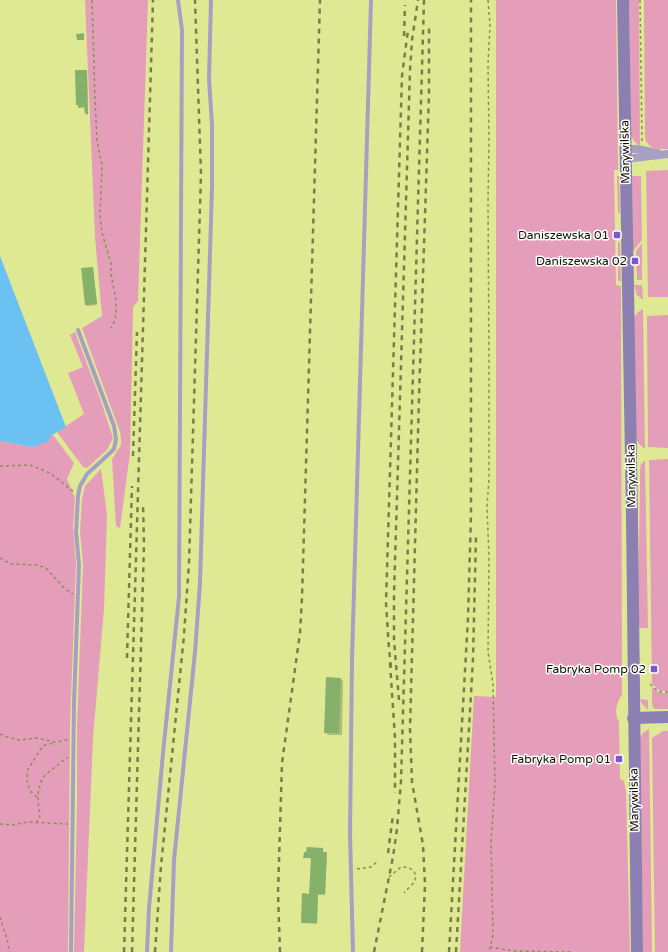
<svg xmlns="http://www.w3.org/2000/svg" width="668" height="952" font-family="'Varela Round',sans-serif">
	<rect width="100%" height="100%" fill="#dfe994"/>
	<!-- green -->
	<g fill="#e49eba">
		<path d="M 85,0 L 148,0 L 138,301 L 133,307 L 130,453 L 120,528 L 116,526 L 112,459 L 121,445 L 121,439 L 120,432 L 82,328 L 102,316 L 95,237 Z"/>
		<path d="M 496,0 L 616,0 L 618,170 L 614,170 L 616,285 L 621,286 L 622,694 C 616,705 614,712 619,722 L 620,779 L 624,781 L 626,793 L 630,952 L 460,952 L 474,696 L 496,697 Z"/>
		<path d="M 629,0 L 639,0 L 640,146 L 635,142 L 631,136 Z"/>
		<path d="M 644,0 L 668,0 L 668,149 C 657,149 650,150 645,139 Z"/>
		<path d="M 668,170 L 668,297 L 648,297 L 646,171 Z"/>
		<path d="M 617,176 L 619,176 L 620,213 L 618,213 Z"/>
		<path d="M 632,176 L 641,176 L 642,240 L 633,251 Z"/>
		<path d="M 618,242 L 620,242 L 621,281 L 618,281 Z"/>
		<path d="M 642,243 L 642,280 L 637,280 L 636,251 Z"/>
		<path d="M 634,285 L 642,285 L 643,300 L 637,295 Z"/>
		<path d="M 643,309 L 645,449 L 639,444 L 635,437 L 634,318 L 638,312 Z"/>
		<path d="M 668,315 L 668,448 L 648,447 L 647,316 Z"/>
		<path d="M 75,332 L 101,401 L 113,438 L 107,450 L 87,468 L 83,467 L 57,432 L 84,414 L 68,373 L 83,367 L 70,335 Z"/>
		<path d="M 53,435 L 74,463 L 67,479 L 75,498 L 73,527 L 76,564 L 70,724 L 68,952 L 0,952 L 0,441 L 32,447 Z"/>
		<path d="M 668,459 L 668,691 L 660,691 L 652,684 L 649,460 Z"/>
		<path d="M 645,460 L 648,628 L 640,628 L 638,621 C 638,571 640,520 640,470 L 641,464 Z"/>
		<path d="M 101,469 L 107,515 L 104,609 L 93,738 L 84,952 L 74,952 L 77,801 L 77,726 L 83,565 L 80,531 L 82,499 L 85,486 Z"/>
		<path d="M 652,687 L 659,693 L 668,693 L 668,709 L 654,709 L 652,704 Z"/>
		<path d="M 640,699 L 648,700 L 648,710 L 642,704 Z"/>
		<path d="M 649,729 L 652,952 L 643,952 L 640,738 L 643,733 Z"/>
		<path d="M 663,731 L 668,731 L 668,952 L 655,952 L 652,738 Z"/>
	</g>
	<!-- water -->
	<path fill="#6bc2f2" d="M 0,256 L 66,427 L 52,435 L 47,442 L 32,447 L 0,441 Z"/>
	<!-- shadow -->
	<g fill="#0003">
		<path d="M 86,71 L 87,72 L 88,115 L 86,114 L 85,108 L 79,107 Z"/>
		<path d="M 93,268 L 97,305 L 87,306 L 86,305 Z"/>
		<path d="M 341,679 L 343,681 L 342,735 L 328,735 L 325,732 Z"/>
		<path d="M 323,849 L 324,853 L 327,854 L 325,895 L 318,895 L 317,924 L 303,923 L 302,922 L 310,895 L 312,859 L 304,857 Z"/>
	</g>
	<!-- building -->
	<g fill="#86b16a">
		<path d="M 84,33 L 84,40 L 77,40 L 76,34 Z"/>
		<path d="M 75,70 L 87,70 L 88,114 L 85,114 L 84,107 L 78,108 L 78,105 L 76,105 Z"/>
		<path d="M 93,267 L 97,304 L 85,305 L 81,268 Z"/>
		<path d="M 326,677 L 341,678 L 339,733 L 324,733 Z"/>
		<path d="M 307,847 L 323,848 L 323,852 L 327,852 L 325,894 L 318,894 L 317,923 L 301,923 L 302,893 L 309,894 L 311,858 L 303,858 L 304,852 L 306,852 Z"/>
	</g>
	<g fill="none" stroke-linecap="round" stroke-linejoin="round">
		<!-- path -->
		<g stroke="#898f56" stroke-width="1.5" stroke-dasharray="3 3" stroke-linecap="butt">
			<path d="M 92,0 L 95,99 L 97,141 L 102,165 L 100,216 L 102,233 L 111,263 L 111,274 L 116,300 L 116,311 L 115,320 L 111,328"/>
			<path d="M 488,0 L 490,25 L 488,64 L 489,141 L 488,203 L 489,361 L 489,478 L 487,507 L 489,557 L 488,652 L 493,684 L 495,784 L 491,841 L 493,935 L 489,952"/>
			<path d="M 640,0 L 642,142"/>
			<path d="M 0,466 L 30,465 L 50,473 L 74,492"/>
			<path d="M 0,558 L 11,564 L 37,565 L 46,568 L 65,589 L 73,594"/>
			<path d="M 650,684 L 659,692 L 668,692"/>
			<path d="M 0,734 L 7,737 L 19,740 L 37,738 L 55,742 L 68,740"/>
			<path d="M 37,797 L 30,791 L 27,781 L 27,771 L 40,750 L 45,745 L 54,743"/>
			<path d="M 36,823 L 40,816 L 38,803 L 38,794 L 41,781 L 45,775 L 68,757"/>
			<path d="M 0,824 L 12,825 L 28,822 L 68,824"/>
			<path d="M 357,869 L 371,867 L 378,861"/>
			<path d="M 389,877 L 401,867 C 409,866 418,871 415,880 C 413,885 407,889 404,893"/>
			<path d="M 0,917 L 8,943 L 9,952"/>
			<path d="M 490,947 L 513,951 L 572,952"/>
		</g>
		<!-- lane -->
		<g stroke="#a7a0c2" stroke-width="4">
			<path d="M 71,952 L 74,702 L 79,565 L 76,532 L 78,496 L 80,486 L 87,474 L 110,453 L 114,449 L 116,439 L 114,426 L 78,330"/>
			<path d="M 147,952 L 149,908 L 163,753 L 179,597 L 182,30 L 178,0"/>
			<path d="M 171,952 L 174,860 L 195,652 L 200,583 L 212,187 L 212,125 L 209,79 L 211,0"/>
			<path d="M 353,952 L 350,834 L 352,660 L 371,0"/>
		</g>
		<!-- street -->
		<g stroke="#a7a0c2" stroke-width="8">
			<path d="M 625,149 L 637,149 L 657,153"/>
			<path d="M 625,159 L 668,154"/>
		</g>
		<!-- secondary -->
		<g stroke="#8b80b1" stroke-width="12">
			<path d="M 623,0 L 632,518 L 637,952"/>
			<path d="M 633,718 L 668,717"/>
		</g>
		<!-- rail -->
		<g stroke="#787e4a" stroke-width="2.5" stroke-dasharray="5 5" stroke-linecap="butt">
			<path d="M 404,36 L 405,5"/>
			<path d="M 133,456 L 137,332"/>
			<path d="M 127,658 L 132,486"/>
			<path d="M 390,663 L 395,738 L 395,793"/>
			<path d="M 391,667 L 389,649 L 386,603 L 402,76 L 408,30"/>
			<path d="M 399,700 L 394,640 L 394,594 L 410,70 L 412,40 L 418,0"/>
			<path d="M 388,853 L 393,815"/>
			<path d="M 124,952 L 153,0"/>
			<path d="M 132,952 L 144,544 L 143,504"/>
			<path d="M 155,952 L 161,866 L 184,635 L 189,563 L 201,174 L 195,0"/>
			<path d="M 280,952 L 278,893 L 282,763 L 300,633 L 302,598 L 320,0"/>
			<path d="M 374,952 L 393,857 L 397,829 L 401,781 L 424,0"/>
			<path d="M 422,952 L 425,884 L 423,845 L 412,782 L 410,729 L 419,397 L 429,94 L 429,24"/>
			<path d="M 449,952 L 468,618 L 471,515 L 471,0"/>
			<path d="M 456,952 L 473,659 L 476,535"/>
		</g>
	</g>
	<!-- markers -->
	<g fill="#7d57d1" stroke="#fff" stroke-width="1.5">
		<rect x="613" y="231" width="8" height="8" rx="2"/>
		<rect x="631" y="257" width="8" height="8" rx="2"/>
		<rect x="650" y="665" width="8" height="8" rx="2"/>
		<rect x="615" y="755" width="8" height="8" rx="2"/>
	</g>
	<g text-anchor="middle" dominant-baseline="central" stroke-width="3" stroke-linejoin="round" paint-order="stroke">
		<!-- street labels -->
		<g font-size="12" fill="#101200" stroke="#fff">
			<text transform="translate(625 152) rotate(-91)">Marywilska</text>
			<text transform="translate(631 476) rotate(-91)">Marywilska</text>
			<text transform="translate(634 800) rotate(-91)">Marywilska</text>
		</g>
		<!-- poi labels -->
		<g font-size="12" fill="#101200" stroke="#fff" text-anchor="end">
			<text x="609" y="235">Daniszewska 01</text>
			<text x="627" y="261">Daniszewska 02</text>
			<text x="646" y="669">Fabryka Pomp 02</text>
			<text x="611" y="759">Fabryka Pomp 01</text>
		</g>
	</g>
</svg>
